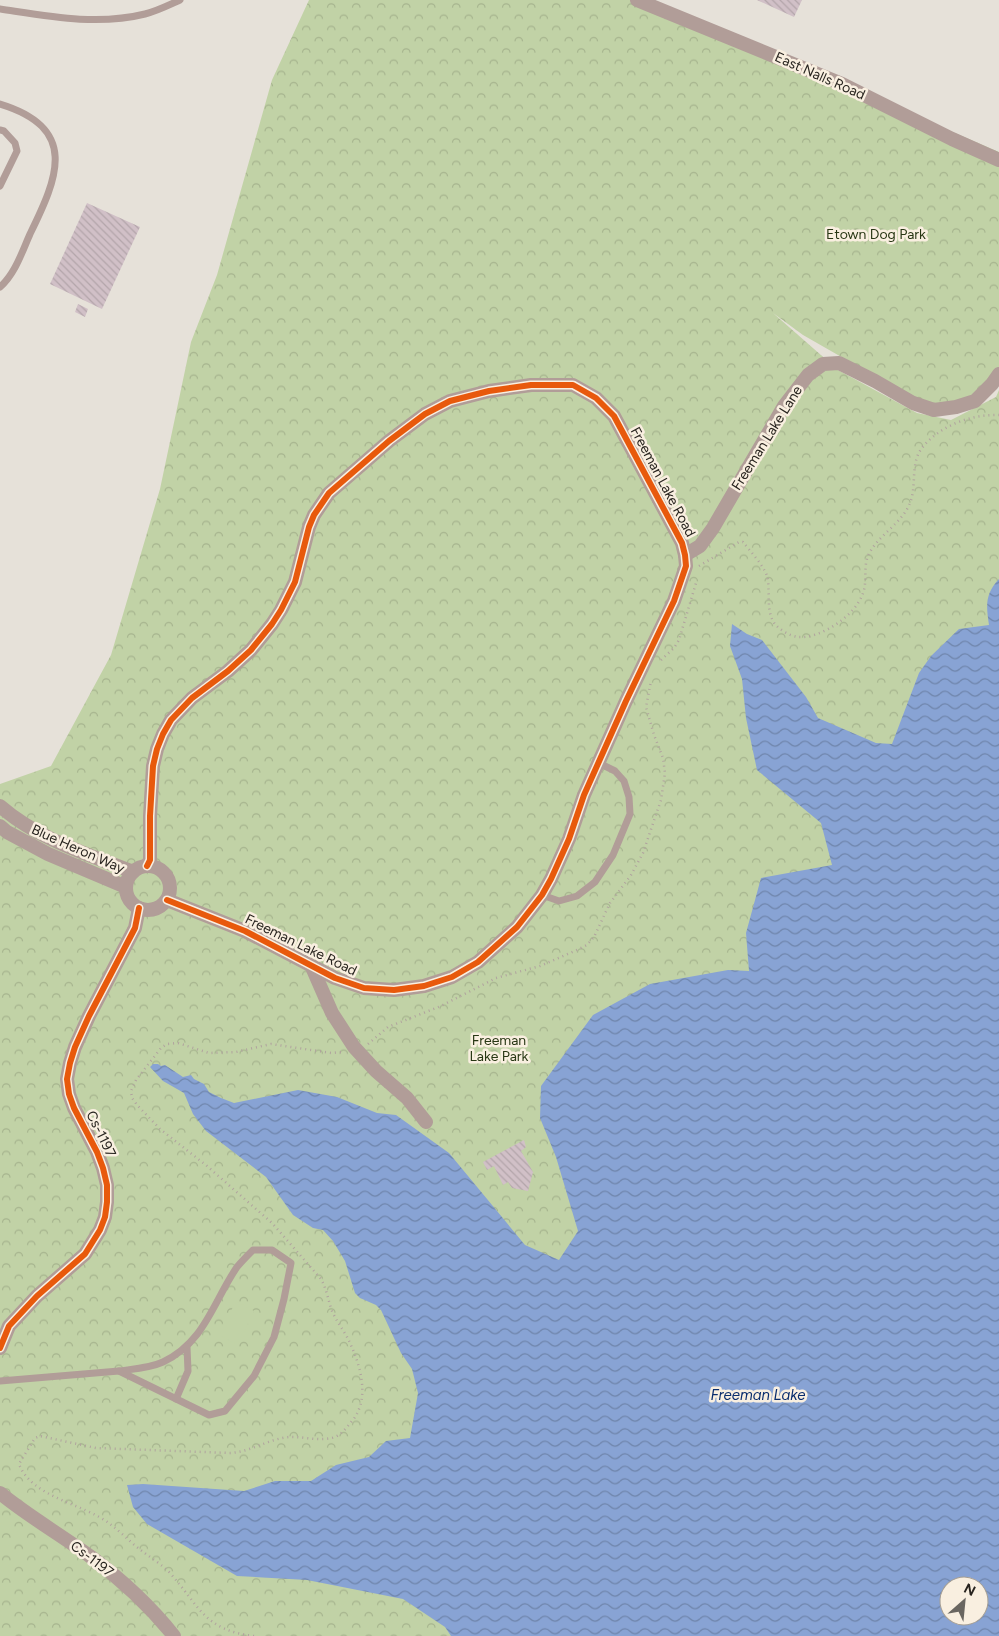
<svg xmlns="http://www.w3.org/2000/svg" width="999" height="1636" font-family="Figtree,sans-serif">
	<defs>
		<pattern id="park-crowns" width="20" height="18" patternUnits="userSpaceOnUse" patternTransform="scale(1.25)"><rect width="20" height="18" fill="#c1d2a6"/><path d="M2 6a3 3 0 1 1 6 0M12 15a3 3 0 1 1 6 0" fill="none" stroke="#a6b48e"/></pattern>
		<pattern id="water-waves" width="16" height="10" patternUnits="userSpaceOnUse" patternTransform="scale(1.25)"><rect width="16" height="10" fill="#88a3d4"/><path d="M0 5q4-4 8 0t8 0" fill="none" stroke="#6f85ab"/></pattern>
		<pattern id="building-back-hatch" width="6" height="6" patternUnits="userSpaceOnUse" patternTransform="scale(1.25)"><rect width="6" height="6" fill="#d1c0c7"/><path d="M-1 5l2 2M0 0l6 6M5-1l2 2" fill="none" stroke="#b3a5aa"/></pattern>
	</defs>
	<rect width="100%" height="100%" fill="#e6e1d9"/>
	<!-- park -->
	<path fill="url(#park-crowns)" fill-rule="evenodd" d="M 309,0 L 639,0 L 846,86 L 999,152 L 999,373 L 975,401 L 934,410 L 803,335 L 773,313 L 838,370 L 917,413 L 951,420 L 996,397 L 999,390 L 999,1636 L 0,1636 L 0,784 L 51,766 L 111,655 L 160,489 L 191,342 L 217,275 L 272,80 ZM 949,1586 L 979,1586 L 979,1616 L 949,1616 Z"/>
	<!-- pitch -->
	<path fill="#c1d2a6" d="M 236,1301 L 254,1311 L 238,1345 L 219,1335 Z"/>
	<!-- water -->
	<path fill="url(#water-waves)" fill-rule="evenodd" d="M 999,579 L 999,1636 L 451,1636 L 445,1627 L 403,1599 L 307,1580 L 237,1576 L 147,1524 L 133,1507 L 127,1485 L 143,1484 L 244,1491 L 275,1481 L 311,1481 L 336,1465 L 369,1457 L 386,1441 L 410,1438 L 418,1393 L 412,1369 L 401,1353 L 381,1310 L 376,1305 L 360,1298 L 355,1293 L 345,1261 L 333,1241 L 323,1230 L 313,1228 L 293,1215 L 266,1177 L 206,1131 L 193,1114 L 184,1093 L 163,1081 L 150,1067 L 153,1064 L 158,1064 L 161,1066 L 165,1065 L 183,1077 L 191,1075 L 194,1079 L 204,1084 L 209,1092 L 221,1098 L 234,1103 L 298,1090 L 337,1097 L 377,1113 L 396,1115 L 449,1153 L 525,1245 L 559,1260 L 578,1231 L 556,1157 L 540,1118 L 541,1086 L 593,1015 L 650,984 L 728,970 L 749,971 L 746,933 L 761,878 L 832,865 L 821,823 L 757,770 L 746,718 L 742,679 L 730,646 L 732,624 L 747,634 L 762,640 L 806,697 L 818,718 L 876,743 L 892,744 L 919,673 L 931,656 L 959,629 L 989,625 C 986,605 985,594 999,579 ZM 949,1586 L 979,1586 L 979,1616 L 949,1616 Z"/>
	<!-- building -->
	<g fill="url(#building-back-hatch)">
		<path d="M 757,0 L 802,0 L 794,17 Z"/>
		<path d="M 87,203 L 140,227 L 102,309 L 50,284 Z"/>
		<path d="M 78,304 L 88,309 L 85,317 L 75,312 Z"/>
		<path d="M 524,1140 L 526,1147 L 521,1151 L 533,1172 L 528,1191 L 512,1188 L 508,1182 L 503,1185 L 494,1166 L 487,1170 L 483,1162 Z"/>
	</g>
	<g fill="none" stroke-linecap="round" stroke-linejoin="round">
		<!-- path -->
		<g stroke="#b0a39e" stroke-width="2.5" stroke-dasharray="1 4" stroke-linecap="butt">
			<path d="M 699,566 L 739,542 L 743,542 C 750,551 764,566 767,576 C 771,590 765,611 775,624 C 780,630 790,636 798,637 C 821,639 856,615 863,593 C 868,580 862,565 870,552 C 880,534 902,523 910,503 C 917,486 910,463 922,448 C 939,426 971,414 999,415"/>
			<path d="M 661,660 L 674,648 L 679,640 L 696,583"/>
			<path d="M 368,1044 L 388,1027 L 441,1006 L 496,978 L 540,966 L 577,950 L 587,945 L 594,937 L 610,903 L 631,875 L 643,853 L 661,800 L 665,773 L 663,758 L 654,735 L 646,707 L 651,681"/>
			<path d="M 254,1636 C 203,1630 200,1606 169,1572 C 161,1564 151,1558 142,1551 C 131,1543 121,1532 110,1524 C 83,1503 32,1498 19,1464 L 35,1438 L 40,1436 L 96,1448 L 230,1453 C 248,1452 264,1442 282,1438 C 299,1434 317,1443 335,1437 C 342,1434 347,1427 352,1421 C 372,1397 359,1360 346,1335 C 341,1327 336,1320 332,1311 C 328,1300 327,1290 321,1279 L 272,1223 L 207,1166 L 160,1129 L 137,1105 L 132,1098 L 131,1091 L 136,1080 L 161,1048 L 167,1044 L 178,1043 L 209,1053 L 236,1052 L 271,1044 L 331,1053 L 342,1052"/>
		</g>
		<!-- service -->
		<g stroke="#b19d98" stroke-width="7">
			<path d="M 0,9 C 47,16 97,26 145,14 C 157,11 169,5 180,0"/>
			<path d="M 0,104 C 79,128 58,177 30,234 C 22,252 15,274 0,287"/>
			<path d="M 0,130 L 4,131 L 15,143 L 17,151 L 0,186"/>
			<path d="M 542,895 L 559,901 L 577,896 L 595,882 L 613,855 L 630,814 L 629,797 L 624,781 L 615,771 L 599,763"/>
			<path d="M 253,1250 L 272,1250 L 291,1263 L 284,1299 L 274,1337 L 254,1376 L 225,1411 L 209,1415 L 119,1371 C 133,1369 150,1368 163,1362 C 205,1342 213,1302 237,1267 C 242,1261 248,1255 253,1250 Z"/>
			<path d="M 0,1381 L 119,1371"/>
			<path d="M 176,1399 L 188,1371 L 187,1347"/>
		</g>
		<!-- minor -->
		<g stroke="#b19d98" stroke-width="14">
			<path d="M 637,0 L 842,84 L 952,139 L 999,160"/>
			<path d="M 685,555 L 700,546 L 713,528 L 784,406 L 808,375 L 823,364 L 839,363 L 875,381 L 913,403 L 934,410 L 956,407 L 975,401 L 992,384 L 999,374"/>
			<path d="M 0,806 C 38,839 87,854 133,872"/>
			<path d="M 0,826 L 7,832 L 48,854 L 126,887"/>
			<path d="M 147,866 L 150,860 L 150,816 L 153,766 L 157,749 L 163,734 L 171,720 L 192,698 L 228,671 L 251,650 L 272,624 L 281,610 L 295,582 L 309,527 L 314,515 L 329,493 L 389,441 L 425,414 L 450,401 L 489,391 L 531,385 L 573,385 L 596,398 L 614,416 L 682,543 L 685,555 L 686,566 L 674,601 L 626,701 L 584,795 L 569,839 L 551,879 L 542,895 L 517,927 L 478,962 L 452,977 L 424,986 L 394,990 L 364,988 L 335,978 L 245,931 L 167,900"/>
			<circle cx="148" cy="888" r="22"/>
			<path d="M 311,965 L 332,1013 L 354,1047 L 376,1071 L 407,1098 L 426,1122"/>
			<path d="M 0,1348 L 9,1326 L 37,1296 L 85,1254 L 100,1230 L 105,1217 L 107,1202 L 107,1185 L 103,1168 L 97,1152 L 74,1108 L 69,1094 L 67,1079 L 70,1063 L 75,1047 L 89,1016 L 135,928 L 139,908"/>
			<path d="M 0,1493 C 28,1516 61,1535 91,1557 C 122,1580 150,1606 174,1636"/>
		</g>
		<!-- cycleway casing -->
		<g stroke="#f9efe0" stroke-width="9">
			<g id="cycleway">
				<path d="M 147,866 L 150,860 L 150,816 L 153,766 L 157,749 L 163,734 L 171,720 L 192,698 L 228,671 L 251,650 L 272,624 L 281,610 L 295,582 L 309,527 L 314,515 L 329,493 L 389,441 L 425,414 L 450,401 L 489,391 L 531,385 L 573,385 L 596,398 L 614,416 L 682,543 L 685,555 L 686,566 L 674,601 L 626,701 L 584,795 L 569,839 L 551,879 L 542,895 L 517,927 L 478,962 L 452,977 L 424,986 L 394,990 L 364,988 L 335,978 L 245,931 L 167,900"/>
				<path d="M 0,1348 L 9,1326 L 37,1296 L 85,1254 L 100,1230 L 105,1217 L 107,1202 L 107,1185 L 103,1168 L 97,1152 L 74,1108 L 69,1094 L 67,1079 L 70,1063 L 75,1047 L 89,1016 L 135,928 L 139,908"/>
			</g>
		</g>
		<!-- cycleway -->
		<use href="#cycleway" stroke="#e8590c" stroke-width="6"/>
	</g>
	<g text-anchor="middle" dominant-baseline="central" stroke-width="5" stroke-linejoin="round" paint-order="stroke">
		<!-- street labels -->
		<g font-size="14" fill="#28241f" stroke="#f9efe0">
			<text transform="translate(820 76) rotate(24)">East Nalls Road</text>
			<text transform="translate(767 438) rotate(-58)">Freeman Lake Lane</text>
			<text transform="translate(663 482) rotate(62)">Freeman Lake Road</text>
			<text transform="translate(78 849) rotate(24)">Blue Heron Way</text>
			<text transform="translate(301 945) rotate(26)">Freeman Lake Road</text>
			<text transform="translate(101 1134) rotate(64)">Cs-1197</text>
			<text transform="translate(92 1559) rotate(37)">Cs-1197</text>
		</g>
		<!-- park labels -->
		<g font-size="14" fill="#283714" stroke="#f9efe0">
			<text x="876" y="234">Etown Dog Park</text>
			<text x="499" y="1040">Freeman<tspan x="499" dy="16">Lake Park</tspan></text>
		</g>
		<!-- water labels -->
		<g font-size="15" font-style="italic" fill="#092c6d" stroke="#f9efe0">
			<text x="758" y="1395">Freeman Lake</text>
		</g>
	</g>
	<!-- north arrow -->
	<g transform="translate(964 1601) rotate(27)"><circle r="24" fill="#f9efe0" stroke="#a59e93"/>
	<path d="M0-4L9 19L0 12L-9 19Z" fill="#6a6660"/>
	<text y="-8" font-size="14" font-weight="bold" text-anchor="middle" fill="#28241f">N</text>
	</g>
</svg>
